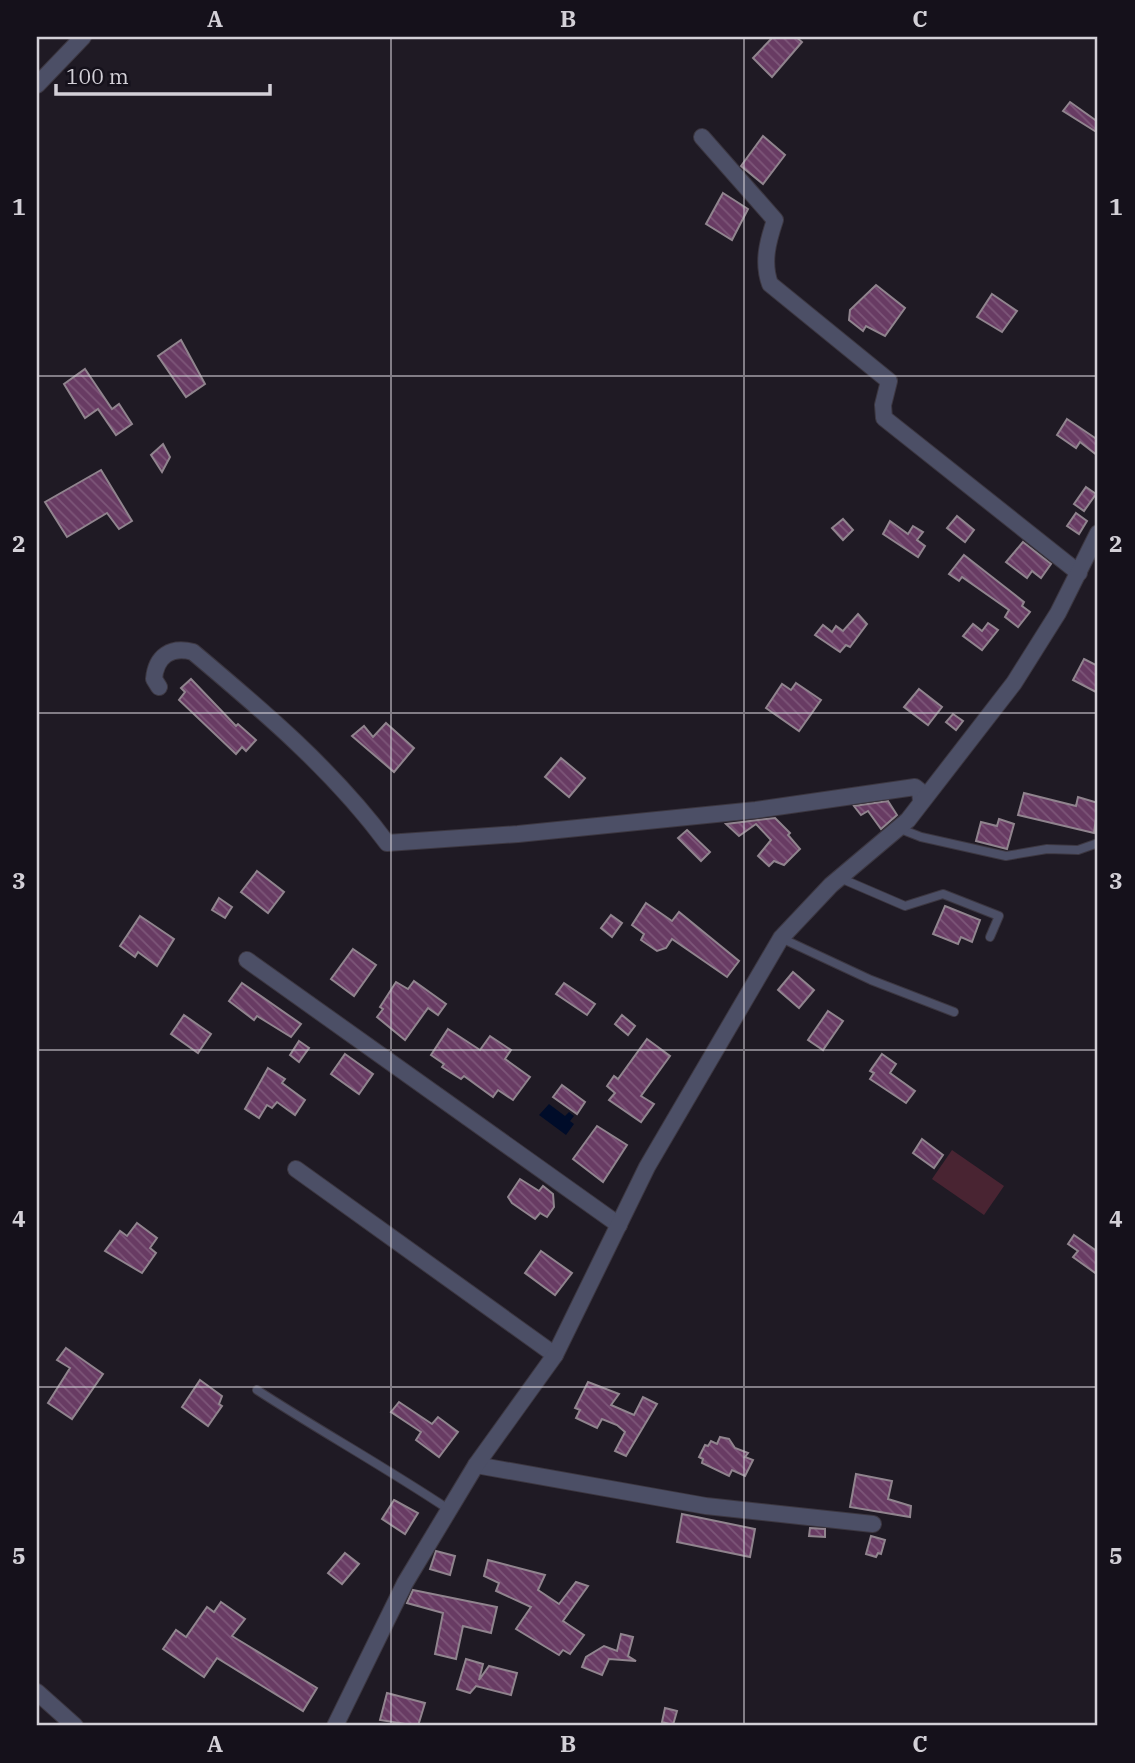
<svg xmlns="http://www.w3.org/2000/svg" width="1135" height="1763" font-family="'IBM Plex Serif',serif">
	<defs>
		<pattern id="building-back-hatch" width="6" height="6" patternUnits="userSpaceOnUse" patternTransform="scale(1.75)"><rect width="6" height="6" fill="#683b63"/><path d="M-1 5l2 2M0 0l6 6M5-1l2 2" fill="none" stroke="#7d5679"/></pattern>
	</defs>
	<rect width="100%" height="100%" fill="#1f1a24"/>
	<!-- green -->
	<path fill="#492432" d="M 952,1150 L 1004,1186 L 984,1215 L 932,1179 Z"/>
	<!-- water -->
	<path fill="#000c29" d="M 549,1104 L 565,1116 L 569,1112 L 574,1116 L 570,1121 L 574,1124 L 566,1135 L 539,1115 Z"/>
	<!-- building -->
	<g fill="url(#building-back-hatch)" stroke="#90848e" stroke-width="2">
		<path d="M 773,37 L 796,37 L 802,42 L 772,77 L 753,58 Z"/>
		<path d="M 1070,102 L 1098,122 L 1098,133 L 1063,111 Z"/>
		<path d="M 763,136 L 785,155 L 763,184 L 741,166 Z"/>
		<path d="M 723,193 L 748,209 L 732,240 L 706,224 Z"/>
		<path d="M 876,285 L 905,308 L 885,336 L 866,326 L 863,331 L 849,320 L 850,310 Z"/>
		<path d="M 992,294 L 1017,311 L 1002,332 L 977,317 Z"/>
		<path d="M 181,340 L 205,384 L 186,397 L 158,356 Z"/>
		<path d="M 85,369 L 112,409 L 119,404 L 132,424 L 116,435 L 98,409 L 85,418 L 64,384 Z"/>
		<path d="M 1067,419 L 1098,440 L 1098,456 L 1080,442 L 1076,448 L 1057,435 Z"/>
		<path d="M 163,444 L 170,457 L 162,472 L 151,455 Z"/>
		<path d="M 101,470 L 132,521 L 119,529 L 107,513 L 67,537 L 45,502 Z"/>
		<path d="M 1086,487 L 1096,494 L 1084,511 L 1074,504 Z"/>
		<path d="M 1076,513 L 1087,521 L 1079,534 L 1067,526 Z"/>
		<path d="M 957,516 L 974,530 L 965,542 L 947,528 Z"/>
		<path d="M 843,519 L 853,530 L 843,540 L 832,528 Z"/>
		<path d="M 890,521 L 908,534 L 913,526 L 923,532 L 917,540 L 925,546 L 918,557 L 883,534 Z"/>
		<path d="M 1023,542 L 1051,564 L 1041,578 L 1032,571 L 1027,578 L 1006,562 Z"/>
		<path d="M 964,555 L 1024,602 L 1022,606 L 1030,612 L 1018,627 L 1005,617 L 1009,610 L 962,577 L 959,581 L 949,574 Z"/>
		<path d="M 858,614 L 867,624 L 850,647 L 846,645 L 840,652 L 815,635 L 823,625 L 832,632 L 836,626 L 843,631 Z"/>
		<path d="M 988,623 L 998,630 L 982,650 L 963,636 L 973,624 L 982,631 Z"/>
		<path d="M 1084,659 L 1098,666 L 1098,693 L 1073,680 Z"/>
		<path d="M 191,679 L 236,726 L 238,724 L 256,740 L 246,751 L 242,747 L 236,754 L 179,700 L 185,692 L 181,688 Z"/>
		<path d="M 796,683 L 821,700 L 799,731 L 766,708 L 782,684 L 791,690 Z"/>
		<path d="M 919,689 L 942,707 L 928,725 L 904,707 Z"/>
		<path d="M 953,714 L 963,721 L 956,730 L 946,722 Z"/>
		<path d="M 386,723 L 414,748 L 394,772 L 352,736 L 364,726 L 373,737 Z"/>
		<path d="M 561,758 L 585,778 L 569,797 L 545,777 Z"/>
		<path d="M 1024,793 L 1076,806 L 1078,797 L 1098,803 L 1094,833 L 1018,815 Z"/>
		<path d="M 888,801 L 897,815 L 881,829 L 868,811 L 861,815 L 854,806 Z"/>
		<path d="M 775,818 L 790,833 L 788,835 L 800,849 L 784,865 L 774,861 L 769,866 L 758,856 L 771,840 L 756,824 L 739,836 L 726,824 Z"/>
		<path d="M 999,819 L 1014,824 L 1007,849 L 976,841 L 981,822 L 997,826 Z"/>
		<path d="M 687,830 L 710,852 L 701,861 L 678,838 Z"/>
		<path d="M 257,871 L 284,892 L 268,913 L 241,892 Z"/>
		<path d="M 219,898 L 232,907 L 225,918 L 212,910 Z"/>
		<path d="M 646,903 L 672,921 L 679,912 L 739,961 L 727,977 L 672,939 L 666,948 L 657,951 L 641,940 L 644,934 L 632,925 Z"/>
		<path d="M 945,906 L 980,920 L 972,942 L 961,937 L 958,944 L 933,934 Z"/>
		<path d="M 611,915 L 622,923 L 612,937 L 601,928 Z"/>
		<path d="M 140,916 L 174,939 L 157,966 L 138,952 L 135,957 L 120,946 Z"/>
		<path d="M 353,949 L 376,965 L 354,996 L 331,979 Z"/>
		<path d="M 793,972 L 814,990 L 799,1008 L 778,990 Z"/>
		<path d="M 414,981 L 446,1004 L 438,1015 L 428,1008 L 405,1040 L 377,1017 L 383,1009 L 380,1007 L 396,982 L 408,989 Z"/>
		<path d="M 242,983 L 301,1024 L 291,1037 L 257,1016 L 254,1020 L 229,1001 Z"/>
		<path d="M 564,983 L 595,1004 L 587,1015 L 556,994 Z"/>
		<path d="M 828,1011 L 843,1021 L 823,1050 L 808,1040 Z"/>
		<path d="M 184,1015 L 211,1034 L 198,1053 L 171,1034 Z"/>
		<path d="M 622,1015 L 635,1026 L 628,1035 L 615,1024 Z"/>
		<path d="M 448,1029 L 480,1050 L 490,1036 L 511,1050 L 505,1059 L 530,1077 L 513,1100 L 498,1090 L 493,1097 L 464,1076 L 461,1079 L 442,1067 L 444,1064 L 431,1055 Z"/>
		<path d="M 647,1039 L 670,1056 L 641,1096 L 654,1104 L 641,1122 L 609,1100 L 615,1093 L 607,1086 L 614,1076 L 618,1079 Z"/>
		<path d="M 299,1041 L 309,1048 L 299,1062 L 290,1055 Z"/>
		<path d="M 345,1054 L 373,1074 L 359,1094 L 331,1074 Z"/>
		<path d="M 882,1054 L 896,1064 L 890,1073 L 915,1091 L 906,1103 L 870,1079 L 874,1073 L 870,1071 Z"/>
		<path d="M 268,1068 L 285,1079 L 282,1083 L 305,1100 L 295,1115 L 277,1102 L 272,1108 L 267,1105 L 259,1118 L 245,1109 Z"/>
		<path d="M 562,1085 L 585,1102 L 577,1114 L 553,1097 Z"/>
		<path d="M 597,1126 L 627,1145 L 603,1182 L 573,1159 Z"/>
		<path d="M 922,1139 L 943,1155 L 934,1168 L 913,1153 Z"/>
		<path d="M 520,1179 L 539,1191 L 543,1186 L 553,1194 L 554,1207 L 547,1217 L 540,1213 L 535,1219 L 512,1203 L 508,1197 Z"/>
		<path d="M 137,1223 L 157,1238 L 150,1248 L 156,1253 L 142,1273 L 105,1251 L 120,1231 L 127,1236 Z"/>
		<path d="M 1074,1235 L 1098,1252 L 1098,1275 L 1073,1257 L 1078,1251 L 1068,1244 Z"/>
		<path d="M 541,1251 L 572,1273 L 555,1295 L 525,1273 Z"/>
		<path d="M 66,1348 L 103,1374 L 72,1419 L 48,1403 L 70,1368 L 57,1360 Z"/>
		<path d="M 200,1380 L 222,1396 L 219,1404 L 222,1406 L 208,1426 L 182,1407 Z"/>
		<path d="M 588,1382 L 619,1394 L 611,1405 L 634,1415 L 643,1397 L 657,1404 L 626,1456 L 615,1451 L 625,1432 L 617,1425 L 602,1419 L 597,1428 L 576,1418 L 580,1410 L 575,1408 Z"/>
		<path d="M 399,1402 L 432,1424 L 438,1417 L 458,1432 L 439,1457 L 416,1440 L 421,1432 L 391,1412 Z"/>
		<path d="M 720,1437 L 729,1439 L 735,1448 L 748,1453 L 745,1457 L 753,1460 L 745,1476 L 732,1470 L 729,1476 L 702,1463 L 703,1459 L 699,1457 L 705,1445 L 708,1446 L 711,1441 L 717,1444 Z"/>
		<path d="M 856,1474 L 892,1481 L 888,1499 L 911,1506 L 910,1517 L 850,1507 Z"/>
		<path d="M 394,1500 L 418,1513 L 405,1534 L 382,1519 Z"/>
		<path d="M 682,1514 L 755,1529 L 750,1557 L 677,1542 Z"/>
		<path d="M 810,1528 L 825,1529 L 825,1537 L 809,1536 Z"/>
		<path d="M 871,1536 L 885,1540 L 881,1554 L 878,1553 L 876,1557 L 866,1554 Z"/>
		<path d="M 436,1551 L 455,1556 L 450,1575 L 430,1569 Z"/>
		<path d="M 345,1553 L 359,1564 L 342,1584 L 328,1573 Z"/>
		<path d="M 488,1560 L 545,1575 L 538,1590 L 559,1604 L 576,1582 L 588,1586 L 563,1621 L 584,1635 L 570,1654 L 563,1650 L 559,1655 L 516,1629 L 531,1607 L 496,1591 L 499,1583 L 484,1576 Z"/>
		<path d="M 413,1590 L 497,1607 L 491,1633 L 463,1626 L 456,1659 L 435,1654 L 443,1613 L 407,1603 Z"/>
		<path d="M 221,1602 L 245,1619 L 232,1636 L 317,1688 L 303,1711 L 217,1658 L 204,1677 L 163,1649 L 176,1630 L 186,1637 L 207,1607 L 214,1612 Z"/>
		<path d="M 621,1634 L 633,1637 L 628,1656 L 636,1661 L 609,1659 L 602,1675 L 582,1667 L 586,1657 L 604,1646 L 617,1651 Z"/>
		<path d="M 466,1659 L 483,1664 L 479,1680 L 489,1666 L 517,1673 L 511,1695 L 476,1686 L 470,1693 L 457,1689 Z"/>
		<path d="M 387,1693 L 425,1703 L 418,1726 L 380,1720 Z"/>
		<path d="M 665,1708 L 677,1711 L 673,1725 L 662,1722 Z"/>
	</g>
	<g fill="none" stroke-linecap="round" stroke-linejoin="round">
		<!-- lane casing -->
		<g stroke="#3c3741" stroke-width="10">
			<g id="lane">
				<path d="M 898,828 L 921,837 L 1006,856 L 1047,849 L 1078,850 L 1098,843"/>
				<path d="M 840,878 L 905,906 L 943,894 L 999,916 L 990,937"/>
				<path d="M 781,938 L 871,980 L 954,1012"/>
				<path d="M 257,1390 C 320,1431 385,1467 448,1509"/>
			</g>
		</g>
		<!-- street casing -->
		<g stroke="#3c3741" stroke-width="18">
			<g id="street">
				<path d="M 37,85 L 83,37"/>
				<path d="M 702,137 L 775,220 C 768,241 762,262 770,284 L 889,381 L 883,405 L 884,418 L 1079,573"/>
				<path d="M 159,687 L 154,679 C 156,656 171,646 193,652 C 262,710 333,770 387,843 L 518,834 L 756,810 L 915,787 L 920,791 L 921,801"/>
				<path d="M 247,960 L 619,1225"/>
				<path d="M 296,1169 L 555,1355"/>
				<path d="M 476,1465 L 706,1506 L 873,1524"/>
				<path d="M 37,1692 L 75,1726"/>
				<path d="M 335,1726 L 405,1583 L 476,1465 L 555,1355 L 647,1167 L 781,938 L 831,885 L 908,820 L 1014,683 L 1058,613 L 1098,533"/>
			</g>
		</g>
		<!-- lane -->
		<use href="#lane" stroke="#4c4f66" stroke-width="8"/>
		<!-- street -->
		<use href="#street" stroke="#4c4f66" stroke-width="16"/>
	</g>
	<!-- grid -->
	<path fill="none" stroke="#d3d0d7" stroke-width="2" stroke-opacity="0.55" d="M 391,37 L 391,1726M 744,37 L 744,1726M 37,376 L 1098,376M 37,713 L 1098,713M 37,1050 L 1098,1050M 37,1387 L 1098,1387"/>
	<!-- border -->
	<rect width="1135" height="1763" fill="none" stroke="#15111b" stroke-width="77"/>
	<!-- scale -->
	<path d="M56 84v10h214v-10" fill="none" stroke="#d3d0d7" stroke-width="3.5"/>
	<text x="66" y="84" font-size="21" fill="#d3d0d7" stroke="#15111b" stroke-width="5" paint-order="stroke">100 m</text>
	<rect x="38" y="38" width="1058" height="1686" fill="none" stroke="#d3d0d7" stroke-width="2.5"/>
	<g font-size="23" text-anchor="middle" font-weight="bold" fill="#d3d0d7">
		<text x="215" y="27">A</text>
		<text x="568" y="27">B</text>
		<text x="920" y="27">C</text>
		<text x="19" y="215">1</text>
		<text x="1116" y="215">1</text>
		<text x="19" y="552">2</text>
		<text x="1116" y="552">2</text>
		<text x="19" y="889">3</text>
		<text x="1116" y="889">3</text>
		<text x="19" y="1227">4</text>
		<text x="1116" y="1227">4</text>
		<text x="19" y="1564">5</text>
		<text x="1116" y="1564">5</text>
		<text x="215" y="1752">A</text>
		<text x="568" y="1752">B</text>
		<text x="920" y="1752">C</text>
	</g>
</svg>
